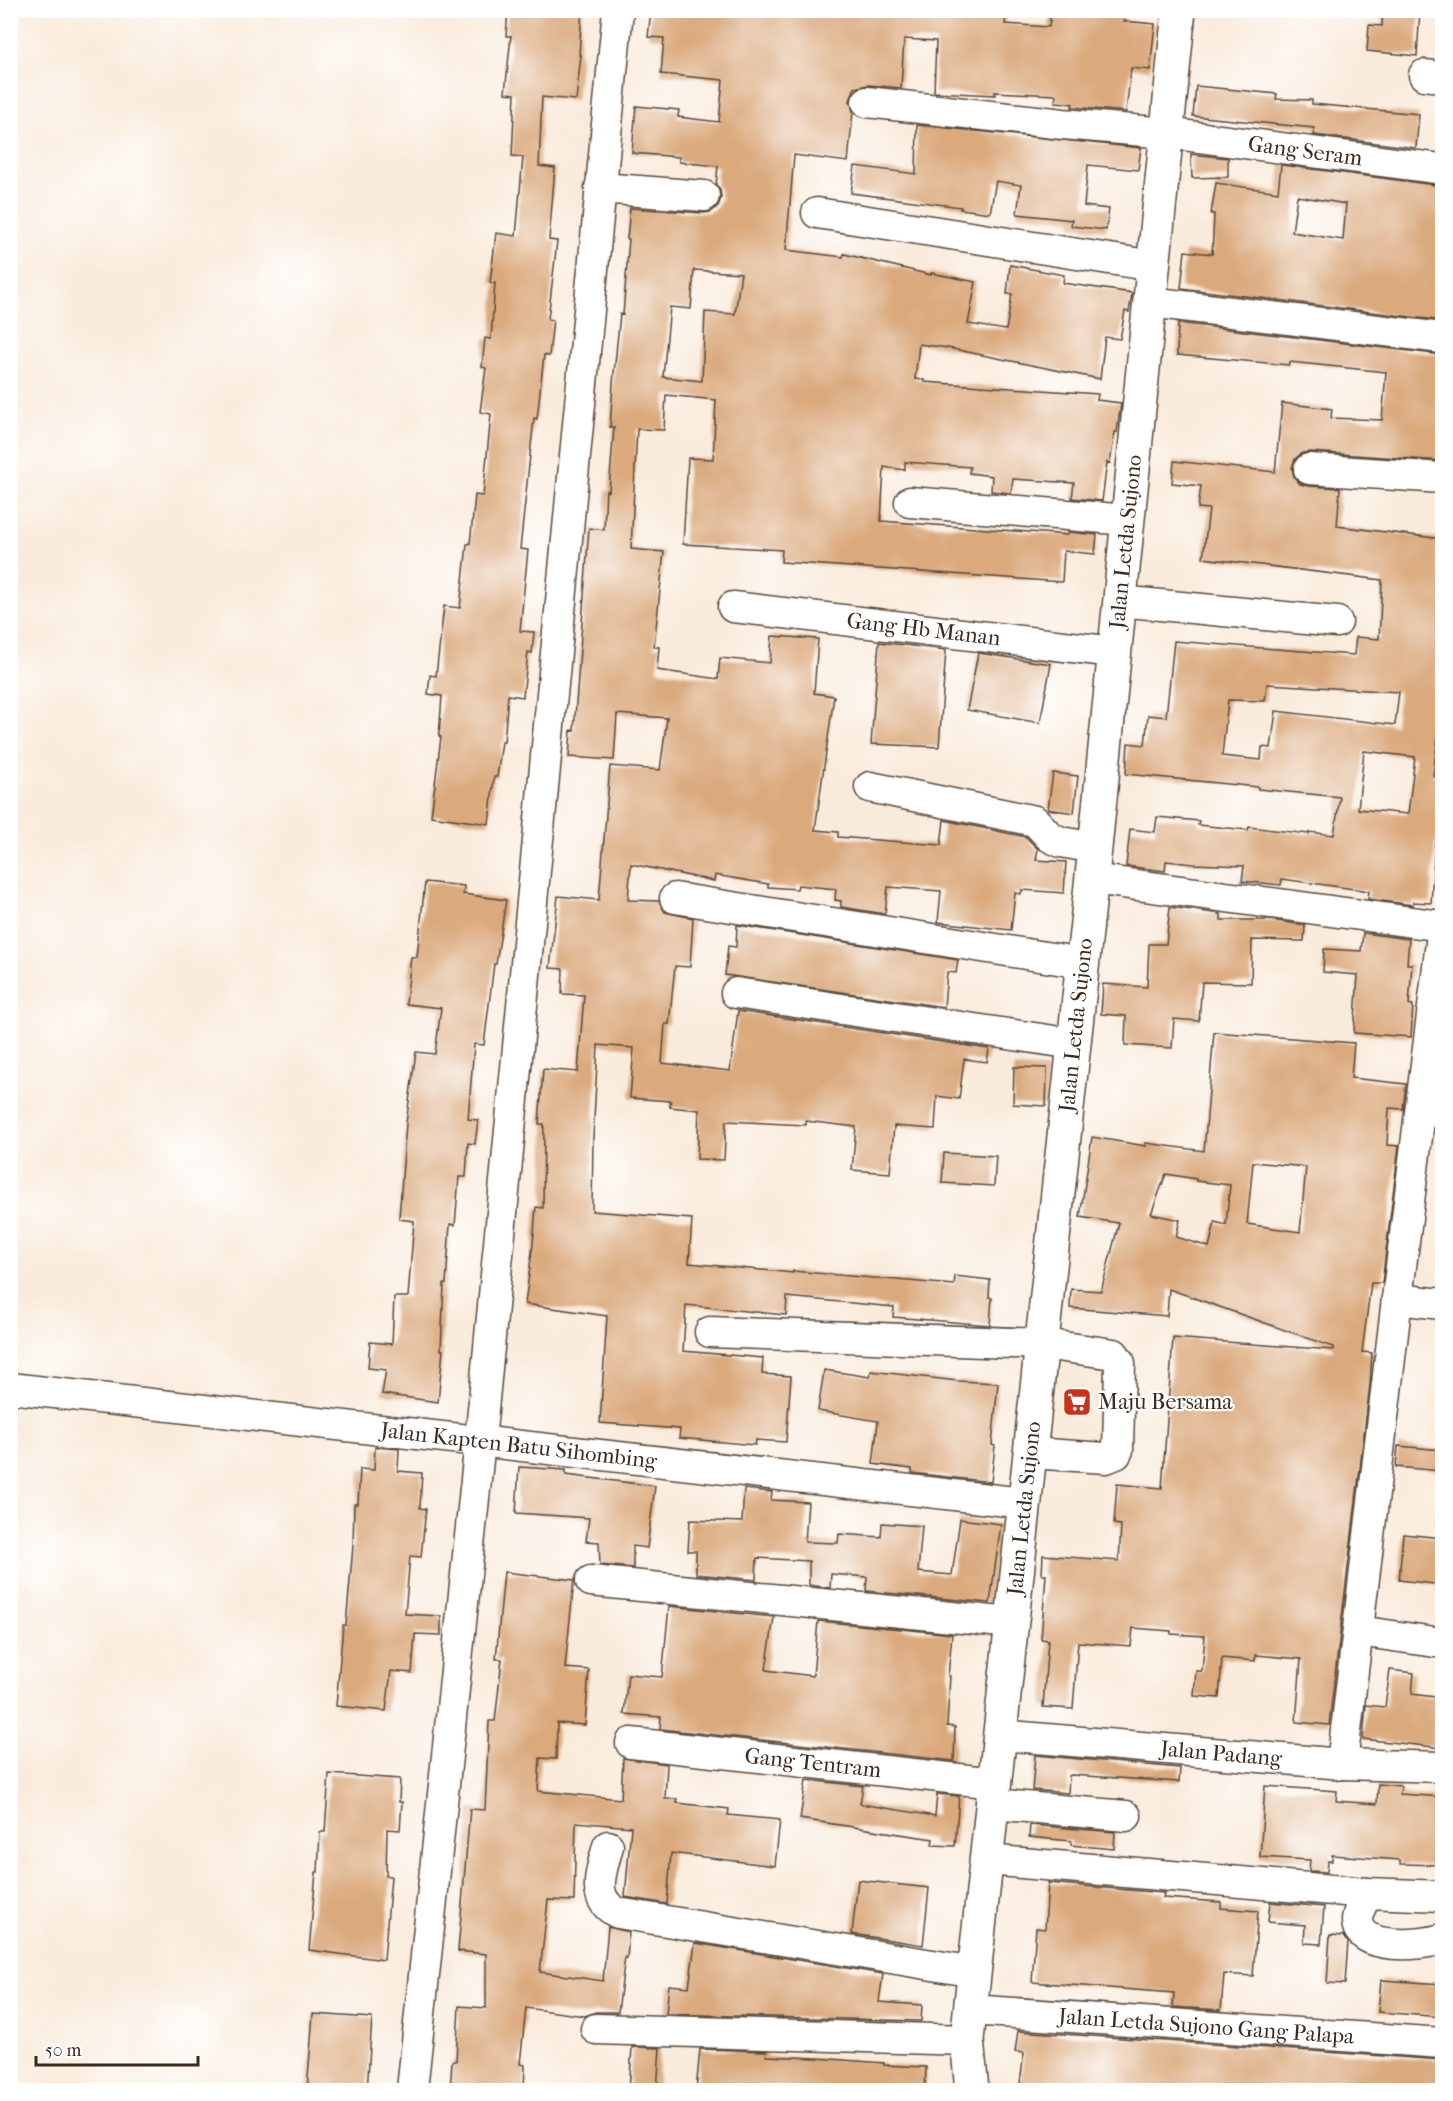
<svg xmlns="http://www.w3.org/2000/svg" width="1453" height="2101" font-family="'IM FELL French Canon',serif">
	<rect width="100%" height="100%" fill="#fff"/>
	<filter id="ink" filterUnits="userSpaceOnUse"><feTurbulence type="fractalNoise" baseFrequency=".0167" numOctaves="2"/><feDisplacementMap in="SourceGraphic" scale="12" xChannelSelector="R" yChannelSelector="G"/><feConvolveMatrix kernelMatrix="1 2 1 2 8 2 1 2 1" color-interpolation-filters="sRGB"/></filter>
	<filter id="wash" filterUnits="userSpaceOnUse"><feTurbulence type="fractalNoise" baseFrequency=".008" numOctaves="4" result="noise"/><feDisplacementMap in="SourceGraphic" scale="24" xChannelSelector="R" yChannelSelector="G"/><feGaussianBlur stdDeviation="1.35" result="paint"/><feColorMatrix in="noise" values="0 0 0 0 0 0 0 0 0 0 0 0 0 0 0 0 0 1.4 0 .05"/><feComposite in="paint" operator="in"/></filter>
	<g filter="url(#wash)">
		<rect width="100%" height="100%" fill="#f9ebdb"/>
		<g id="blocks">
			<!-- building -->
			<g fill="#daa97c" fill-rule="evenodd">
				<path d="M 508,10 L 582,10 L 579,55 L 581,55 L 576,100 L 542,97 L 539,166 L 555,168 L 549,240 L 557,241 L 548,319 L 553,320 L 549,356 L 544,355 L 537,419 L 534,418 L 520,549 L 528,550 L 520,631 L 534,632 L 532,653 L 528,652 L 523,697 L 508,695 L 504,742 L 502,742 L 497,777 L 494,777 L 489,824 L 431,816 L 441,737 L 439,736 L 442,696 L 428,694 L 430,675 L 436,676 L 444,606 L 460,608 L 467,544 L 470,544 L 475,495 L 483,496 L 491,414 L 480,412 L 486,368 L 482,367 L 485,338 L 491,339 L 495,283 L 490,283 L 496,233 L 516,236 L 523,157 L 512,156 L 515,94 L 505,93 L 511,36 L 506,36 Z"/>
				<path d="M 651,10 L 1007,10 L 1005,24 L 1049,27 L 1051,10 L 1071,10 L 1124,17 L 1124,21 L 1155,24 L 1150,70 L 1131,68 L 1126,112 L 1072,107 L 1073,104 L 1055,102 L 1056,95 L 995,92 L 995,95 L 934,92 L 936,41 L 904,39 L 901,88 L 868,85 L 855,88 L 853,92 L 850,101 L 853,111 L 848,162 L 794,155 L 786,250 L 843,257 L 844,254 L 931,275 L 931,273 L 976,282 L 968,324 L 1006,330 L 1012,294 L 1007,294 L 1010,265 L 1064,275 L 1063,283 L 1132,293 L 1129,312 L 1125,311 L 1120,339 L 1105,337 L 1100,379 L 948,348 L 919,344 L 915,379 L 924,380 L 924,382 L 1098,394 L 1097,400 L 1121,403 L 1117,432 L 1115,432 L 1110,463 L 1107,462 L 1102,501 L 1072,498 L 1074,483 L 1013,479 L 1011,493 L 991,491 L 992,476 L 969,473 L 970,467 L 905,462 L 905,470 L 884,467 L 881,521 L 1068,535 L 1068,532 L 1097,535 L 1095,554 L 1064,551 L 1062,582 L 781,562 L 782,550 L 683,544 L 688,458 L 713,459 L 716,400 L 666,395 L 664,430 L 637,429 L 631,549 L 664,552 L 654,647 L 659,647 L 657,670 L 718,679 L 720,658 L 770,663 L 772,636 L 818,639 L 814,693 L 834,696 L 815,830 L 838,832 L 838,837 L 941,845 L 944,820 L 1026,837 L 1038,849 L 1036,860 L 1066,862 L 1064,893 L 1022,890 L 1021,894 L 1015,893 L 1011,930 L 938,922 L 941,891 L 888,887 L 885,914 L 841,907 L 841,901 L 835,900 L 836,889 L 798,885 L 797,889 L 768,887 L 768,884 L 715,875 L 714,881 L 631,864 L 628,900 L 659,901 L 665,912 L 693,918 L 690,967 L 675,966 L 669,1024 L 665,1024 L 662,1063 L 730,1071 L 738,1011 L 989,1049 L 987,1062 L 964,1059 L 959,1099 L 937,1096 L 935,1129 L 894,1126 L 890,1173 L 852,1170 L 856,1127 L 806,1121 L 806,1125 L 726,1121 L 724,1160 L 697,1159 L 699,1110 L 670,1107 L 671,1101 L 630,1098 L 634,1048 L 598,1045 L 593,1138 L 592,1211 L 692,1219 L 689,1263 L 793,1273 L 793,1271 L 954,1285 L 955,1276 L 990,1280 L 989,1297 L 992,1298 L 990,1325 L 893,1317 L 894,1307 L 787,1297 L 786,1315 L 686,1305 L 683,1351 L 763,1358 L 762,1374 L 791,1376 L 786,1442 L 756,1440 L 755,1445 L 679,1438 L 680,1429 L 600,1423 L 607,1316 L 525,1304 L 533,1244 L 536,1207 L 543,1208 L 544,1124 L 539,1124 L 543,1069 L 578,1072 L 584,995 L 562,994 L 563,969 L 550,968 L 558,896 L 599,900 L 610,766 L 660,770 L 667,718 L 617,714 L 614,760 L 569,757 L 571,730 L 574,731 L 589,528 L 604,530 L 606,490 L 609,491 L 614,427 L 610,427 L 613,383 L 620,314 L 623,315 L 629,239 L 627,239 L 630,208 L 703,213 L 711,212 L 718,206 L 721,198 L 720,189 L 716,185 L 718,166 L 679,162 L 679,157 L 632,153 L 636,106 L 679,110 L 678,117 L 719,122 L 723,80 L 661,74 L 664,38 L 648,37 ZM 694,270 L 741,273 L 735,314 L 705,312 L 702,381 L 663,377 L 670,307 L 691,309 Z"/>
				<path d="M 1383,10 L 1420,10 L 1417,56 L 1367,51 L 1369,25 L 1382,26 Z"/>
				<path d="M 1196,86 L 1277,94 L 1276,99 L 1312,100 L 1312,104 L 1419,114 L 1416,148 L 1314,135 L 1314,128 L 1193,116 Z"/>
				<path d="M 917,125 L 1141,148 L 1138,170 L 1088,165 L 1084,206 L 1109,209 L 1106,230 L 1071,226 L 1072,220 L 1017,214 L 1021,185 L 996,181 L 990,213 L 960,209 L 961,207 L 851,193 L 855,166 L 916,174 Z"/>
				<path d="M 1191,154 L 1228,158 L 1228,177 L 1192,178 Z"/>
				<path d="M 1281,165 L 1443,186 L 1443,321 L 1181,288 L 1185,251 L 1212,254 L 1214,214 L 1211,214 L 1216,183 L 1278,192 ZM 1297,196 L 1346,204 L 1343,240 L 1292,232 Z"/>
				<path d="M 1178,323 L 1443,355 L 1443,461 L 1310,452 L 1302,453 L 1295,459 L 1292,468 L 1294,477 L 1300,484 L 1308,486 L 1340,488 L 1337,526 L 1443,539 L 1443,721 L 1440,721 L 1433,776 L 1443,777 L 1443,844 L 1435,843 L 1431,903 L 1413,902 L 1413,905 L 1368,899 L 1369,891 L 1282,879 L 1281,885 L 1242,881 L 1244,866 L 1193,864 L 1166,861 L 1165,871 L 1126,866 L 1130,829 L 1155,832 L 1157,817 L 1199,821 L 1198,825 L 1248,830 L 1249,827 L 1309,834 L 1309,832 L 1334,835 L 1340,797 L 1258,789 L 1258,787 L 1126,774 L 1128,743 L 1145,745 L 1148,715 L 1166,717 L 1174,641 L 1354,655 L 1356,637 L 1379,639 L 1382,580 L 1203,558 L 1209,509 L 1198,508 L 1201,486 L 1172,483 L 1174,461 L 1275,472 L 1282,403 L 1332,409 L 1331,418 L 1382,420 L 1386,372 L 1290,362 L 1289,365 L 1177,355 ZM 1267,684 L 1399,692 L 1395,725 L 1276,711 L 1271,748 L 1262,747 L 1261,760 L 1222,756 L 1228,700 L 1265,701 ZM 1364,751 L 1415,757 L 1408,814 L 1358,809 Z"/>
				<path d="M 879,642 L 946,650 L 939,747 L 871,744 Z"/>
				<path d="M 978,653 L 1051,664 L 1040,723 L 967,710 Z"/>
				<path d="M 1053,773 L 1078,776 L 1074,813 L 1048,809 Z"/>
				<path d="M 425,882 L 464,886 L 463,894 L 506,900 L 496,964 L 494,964 L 484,1045 L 474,1044 L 468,1119 L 478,1120 L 475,1144 L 468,1143 L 466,1177 L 459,1177 L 455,1225 L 450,1224 L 446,1284 L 444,1284 L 441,1350 L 443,1350 L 438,1402 L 382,1394 L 386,1370 L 368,1368 L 370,1342 L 392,1344 L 394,1297 L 408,1297 L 414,1221 L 399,1219 L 406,1123 L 416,1052 L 435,1054 L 441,1008 L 406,1004 L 411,957 L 417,957 Z"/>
				<path d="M 1170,907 L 1221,914 L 1221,920 L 1269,920 L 1305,925 L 1304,941 L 1252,940 L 1251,983 L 1202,982 L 1199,1021 L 1174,1019 L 1172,1048 L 1125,1045 L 1126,1016 L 1101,1014 L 1103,984 L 1147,987 L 1149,944 L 1166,944 Z"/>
				<path d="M 737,925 L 958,960 L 956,973 L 947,972 L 944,1007 L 725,975 L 728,946 L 736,947 Z"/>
				<path d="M 1363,933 L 1409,939 L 1407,964 L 1412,964 L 1409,1005 L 1413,1005 L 1411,1037 L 1354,1033 L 1358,975 L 1323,972 L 1324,949 L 1361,951 Z"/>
				<path d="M 1214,1032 L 1354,1043 L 1351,1078 L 1406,1084 L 1403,1109 L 1389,1108 L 1387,1145 L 1399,1146 L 1382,1283 L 1371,1283 L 1362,1352 L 1372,1353 L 1370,1384 L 1329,1725 L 1296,1722 L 1301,1659 L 1256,1655 L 1255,1661 L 1222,1658 L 1219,1698 L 1194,1696 L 1196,1671 L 1202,1671 L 1205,1636 L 1171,1634 L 1171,1631 L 1133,1628 L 1131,1646 L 1078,1642 L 1073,1709 L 1043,1707 L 1048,1640 L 1041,1639 L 1046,1575 L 1042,1575 L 1043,1555 L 1119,1561 L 1121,1525 L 1114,1524 L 1117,1484 L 1162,1488 L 1173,1338 L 1333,1350 L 1333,1347 L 1169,1289 L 1167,1316 L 1070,1308 L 1071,1289 L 1101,1291 L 1119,1223 L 1080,1217 L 1092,1137 L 1146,1146 L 1146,1143 L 1204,1151 ZM 1253,1162 L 1306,1167 L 1300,1232 L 1247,1224 ZM 1166,1174 L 1196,1179 L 1196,1181 L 1230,1185 L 1226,1225 L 1215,1222 L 1209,1247 L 1176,1237 L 1180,1220 L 1151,1214 Z"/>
				<path d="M 1014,1067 L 1047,1068 L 1046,1106 L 1013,1104 Z"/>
				<path d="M 944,1153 L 996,1156 L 994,1186 L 942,1183 Z"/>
				<path d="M 824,1370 L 870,1377 L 871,1371 L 958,1381 L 998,1383 L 992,1445 L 995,1446 L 991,1482 L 912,1473 L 912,1469 L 873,1464 L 878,1421 L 818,1411 Z"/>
				<path d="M 1398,1446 L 1443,1450 L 1443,1471 L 1396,1467 Z"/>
				<path d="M 375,1447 L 399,1449 L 398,1471 L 422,1473 L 420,1508 L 426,1509 L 421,1557 L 410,1556 L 405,1614 L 441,1616 L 441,1635 L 415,1634 L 412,1673 L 391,1671 L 386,1711 L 336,1706 L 343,1625 L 346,1625 L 353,1546 L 354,1504 L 358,1504 L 360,1469 L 374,1470 Z"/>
				<path d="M 519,1467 L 566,1470 L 566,1475 L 655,1486 L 647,1548 L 633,1546 L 633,1568 L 600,1565 L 599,1542 L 586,1541 L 589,1518 L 516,1513 Z"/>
				<path d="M 744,1489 L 772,1492 L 771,1500 L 808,1502 L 805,1542 L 838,1543 L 839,1534 L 881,1537 L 882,1523 L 922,1526 L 918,1572 L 952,1575 L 960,1519 L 1001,1524 L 990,1603 L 866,1591 L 867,1577 L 831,1574 L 830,1588 L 809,1585 L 809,1561 L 757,1558 L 756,1580 L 696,1574 L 696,1551 L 688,1551 L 690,1520 L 742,1522 Z"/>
				<path d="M 1403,1534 L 1443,1538 L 1443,1585 L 1399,1580 Z"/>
				<path d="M 504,1572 L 574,1580 L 565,1668 L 589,1670 L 585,1725 L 557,1723 L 556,1759 L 540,1758 L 538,1791 L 621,1799 L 623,1758 L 667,1764 L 665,1799 L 677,1799 L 677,1803 L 729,1809 L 728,1815 L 780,1820 L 775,1866 L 671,1853 L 667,1904 L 625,1897 L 631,1827 L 576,1822 L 574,1901 L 548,1900 L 540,1972 L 603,1981 L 608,1927 L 629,1932 L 627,1958 L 625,1957 L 618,2012 L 596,2012 L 585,2016 L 526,2008 L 520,2064 L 525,2065 L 524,2091 L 450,2091 L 452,2061 L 456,2061 L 459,2006 L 486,2008 L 486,1954 L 458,1951 L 470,1809 L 485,1810 L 489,1721 L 495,1721 L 502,1659 L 496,1659 Z"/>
				<path d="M 669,1606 L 774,1617 L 766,1670 L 813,1676 L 818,1621 L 952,1634 L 948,1676 L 950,1676 L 947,1726 L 955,1727 L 954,1761 L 660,1729 L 661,1717 L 624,1714 L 628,1674 L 662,1677 Z"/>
				<path d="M 1390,1670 L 1414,1673 L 1412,1694 L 1443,1698 L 1443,1748 L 1363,1739 L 1366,1705 L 1385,1707 Z"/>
				<path d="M 1035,1755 L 1180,1768 L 1179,1782 L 1071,1775 L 1069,1776 L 1068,1793 L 1032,1790 Z"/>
				<path d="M 329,1774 L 400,1779 L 399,1802 L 402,1802 L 400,1830 L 387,1829 L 386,1876 L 391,1876 L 384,1960 L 309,1950 L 316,1872 L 318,1872 L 320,1832 L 325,1832 Z"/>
				<path d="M 806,1780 L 863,1786 L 860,1804 L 935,1816 L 937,1794 L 959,1796 L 955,1846 L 932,1845 L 933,1839 L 800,1819 Z"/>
				<path d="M 1378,1784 L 1401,1786 L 1400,1794 L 1443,1797 L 1443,1865 L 1400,1864 L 1400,1860 L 1332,1855 L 1332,1861 L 1328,1861 L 1327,1872 L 1309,1871 L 1310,1860 L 1260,1857 L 1265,1786 L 1337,1791 L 1336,1801 L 1377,1804 Z"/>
				<path d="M 1030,1825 L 1115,1832 L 1114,1849 L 1071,1845 L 1071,1841 L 1029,1837 Z"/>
				<path d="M 858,1880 L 929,1888 L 923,1945 L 852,1934 Z"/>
				<path d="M 1048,1883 L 1164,1893 L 1163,1898 L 1221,1902 L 1221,1908 L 1258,1911 L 1253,1976 L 1224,1974 L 1221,2010 L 1173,2007 L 1174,1993 L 1032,1982 L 1036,1928 L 1045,1929 Z"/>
				<path d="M 1270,1902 L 1324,1907 L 1321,1944 L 1304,1943 L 1305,1925 L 1268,1922 Z"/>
				<path d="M 1330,1935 L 1344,1936 L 1348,1942 L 1345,1984 L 1327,1983 Z"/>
				<path d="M 695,1943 L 883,1974 L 879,2002 L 922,2005 L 921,2021 L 666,2014 L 669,1985 L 689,1987 Z"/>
				<path d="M 1381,1980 L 1443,1984 L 1443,2017 L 1378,2012 Z"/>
				<path d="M 313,2014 L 372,2018 L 367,2091 L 307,2091 Z"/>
				<path d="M 1018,2031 L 1443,2060 L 1443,2091 L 1359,2086 L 1359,2091 L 1019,2091 L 1024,2053 L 1015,2052 Z"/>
				<path d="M 632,2047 L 660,2048 L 657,2091 L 629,2091 Z"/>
				<path d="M 700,2049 L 767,2051 L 766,2056 L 816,2058 L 884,2063 L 884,2065 L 926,2067 L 925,2091 L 810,2091 L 760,2089 L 727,2085 L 726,2091 L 696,2091 Z"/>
			</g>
		</g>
	</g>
	<g filter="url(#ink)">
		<use href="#blocks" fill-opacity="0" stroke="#58473a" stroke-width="1.5"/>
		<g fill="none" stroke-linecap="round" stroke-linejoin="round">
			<!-- minor casing -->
			<g stroke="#58473a" stroke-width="33">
				<g id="minor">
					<path d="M 1424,75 L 1442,77"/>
					<path id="s1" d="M 867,102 L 1063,124 L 1167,133 L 1442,169"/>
					<path d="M 600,188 L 704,196"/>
					<path d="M 817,213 L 1154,266"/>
					<path d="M 1150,302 L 1442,338"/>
					<path d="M 1309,469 L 1442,478"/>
					<path d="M 910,502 L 1128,520"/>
					<path d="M 1119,601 L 1337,622"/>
					<path id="s2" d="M 733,607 L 1115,652"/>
					<path d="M 870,787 L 1035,821 L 1050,837 L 1061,842 L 1095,848"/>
					<path d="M 1092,879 L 1442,926"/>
					<path d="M 675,898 L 1083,963"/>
					<path d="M 736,993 L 1074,1044"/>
					<path d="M 1397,1299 L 1442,1304"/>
					<path d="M 710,1332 L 1042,1344 L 1114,1354 L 1120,1363 L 1118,1450 L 1116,1454 L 1106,1458 L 1030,1453"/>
					<path id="s3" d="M 10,1388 L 1025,1503"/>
					<path d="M 591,1581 L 1012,1623"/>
					<path d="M 1358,1631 L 1442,1643"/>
					<path id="s4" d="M 1000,1735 L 1342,1764 L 1442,1767"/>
					<path id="s5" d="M 631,1743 L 995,1783"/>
					<path d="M 1342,1764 L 1397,1299 L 1442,934"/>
					<path d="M 993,1804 L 1126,1816"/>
					<path d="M 608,1846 C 602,1870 589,1899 618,1913 L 975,1972"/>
					<path d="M 987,1860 L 1367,1893 L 1442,1896"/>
					<path d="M 1367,1893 C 1364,1901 1357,1912 1357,1920 C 1357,1952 1424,1945 1442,1939"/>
					<path id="s6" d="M 971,2010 L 1442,2043"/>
					<path d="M 596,2029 L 967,2040"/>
					<path d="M 412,2090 L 480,1441 L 618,10"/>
				</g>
			</g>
			<!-- highway casing -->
			<g stroke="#58473a" stroke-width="36">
				<g id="highway">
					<path id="s7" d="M 972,2090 L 967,2040 L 1095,848 L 1179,10"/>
				</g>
			</g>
			<!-- minor -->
			<use href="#minor" stroke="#fff" stroke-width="30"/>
			<!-- highway -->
			<use href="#highway" stroke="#fff" stroke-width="33"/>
		</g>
	</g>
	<!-- icons -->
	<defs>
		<g id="supermarket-square" transform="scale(1.5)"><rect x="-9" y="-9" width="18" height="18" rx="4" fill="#c8321e" stroke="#fff"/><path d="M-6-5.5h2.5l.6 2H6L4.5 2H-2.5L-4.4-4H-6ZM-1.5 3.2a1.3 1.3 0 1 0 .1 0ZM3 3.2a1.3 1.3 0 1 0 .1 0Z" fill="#fff"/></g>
	</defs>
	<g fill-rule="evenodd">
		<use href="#supermarket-square" x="1077" y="1402"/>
	</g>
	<g text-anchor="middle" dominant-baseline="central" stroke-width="4.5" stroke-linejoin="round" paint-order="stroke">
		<!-- street labels -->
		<g font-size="22" fill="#3b2a1e" stroke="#fff">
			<text stroke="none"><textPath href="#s1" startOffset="441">Gang Seram</textPath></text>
			<text stroke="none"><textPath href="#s7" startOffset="1557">Jalan Letda Sujono</textPath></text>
			<text stroke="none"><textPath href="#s2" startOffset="192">Gang Hb Manan</textPath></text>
			<text stroke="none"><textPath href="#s7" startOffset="1071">Jalan Letda Sujono</textPath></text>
			<text stroke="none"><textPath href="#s3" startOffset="512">Jalan Kapten Batu Sihombing</textPath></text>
			<text stroke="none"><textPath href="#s7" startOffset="585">Jalan Letda Sujono</textPath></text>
			<text stroke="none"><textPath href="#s4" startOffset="222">Jalan Padang</textPath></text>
			<text stroke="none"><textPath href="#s5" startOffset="183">Gang Tentram</textPath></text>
			<text stroke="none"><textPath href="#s6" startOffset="236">Jalan Letda Sujono Gang Palapa</textPath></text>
		</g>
		<!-- poi labels -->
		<g font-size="22" fill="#3b2a1e" stroke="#fff" text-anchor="start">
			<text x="1098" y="1402">Maju Bersama</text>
		</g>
	</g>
	<!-- margin -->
	<rect width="1453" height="2101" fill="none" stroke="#fff" stroke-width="36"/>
	<!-- scale -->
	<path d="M36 2056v9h162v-9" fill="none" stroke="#3b2a1e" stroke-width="3"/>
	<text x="45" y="2056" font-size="18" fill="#3b2a1e" stroke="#ffffff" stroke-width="4.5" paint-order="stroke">50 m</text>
</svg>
